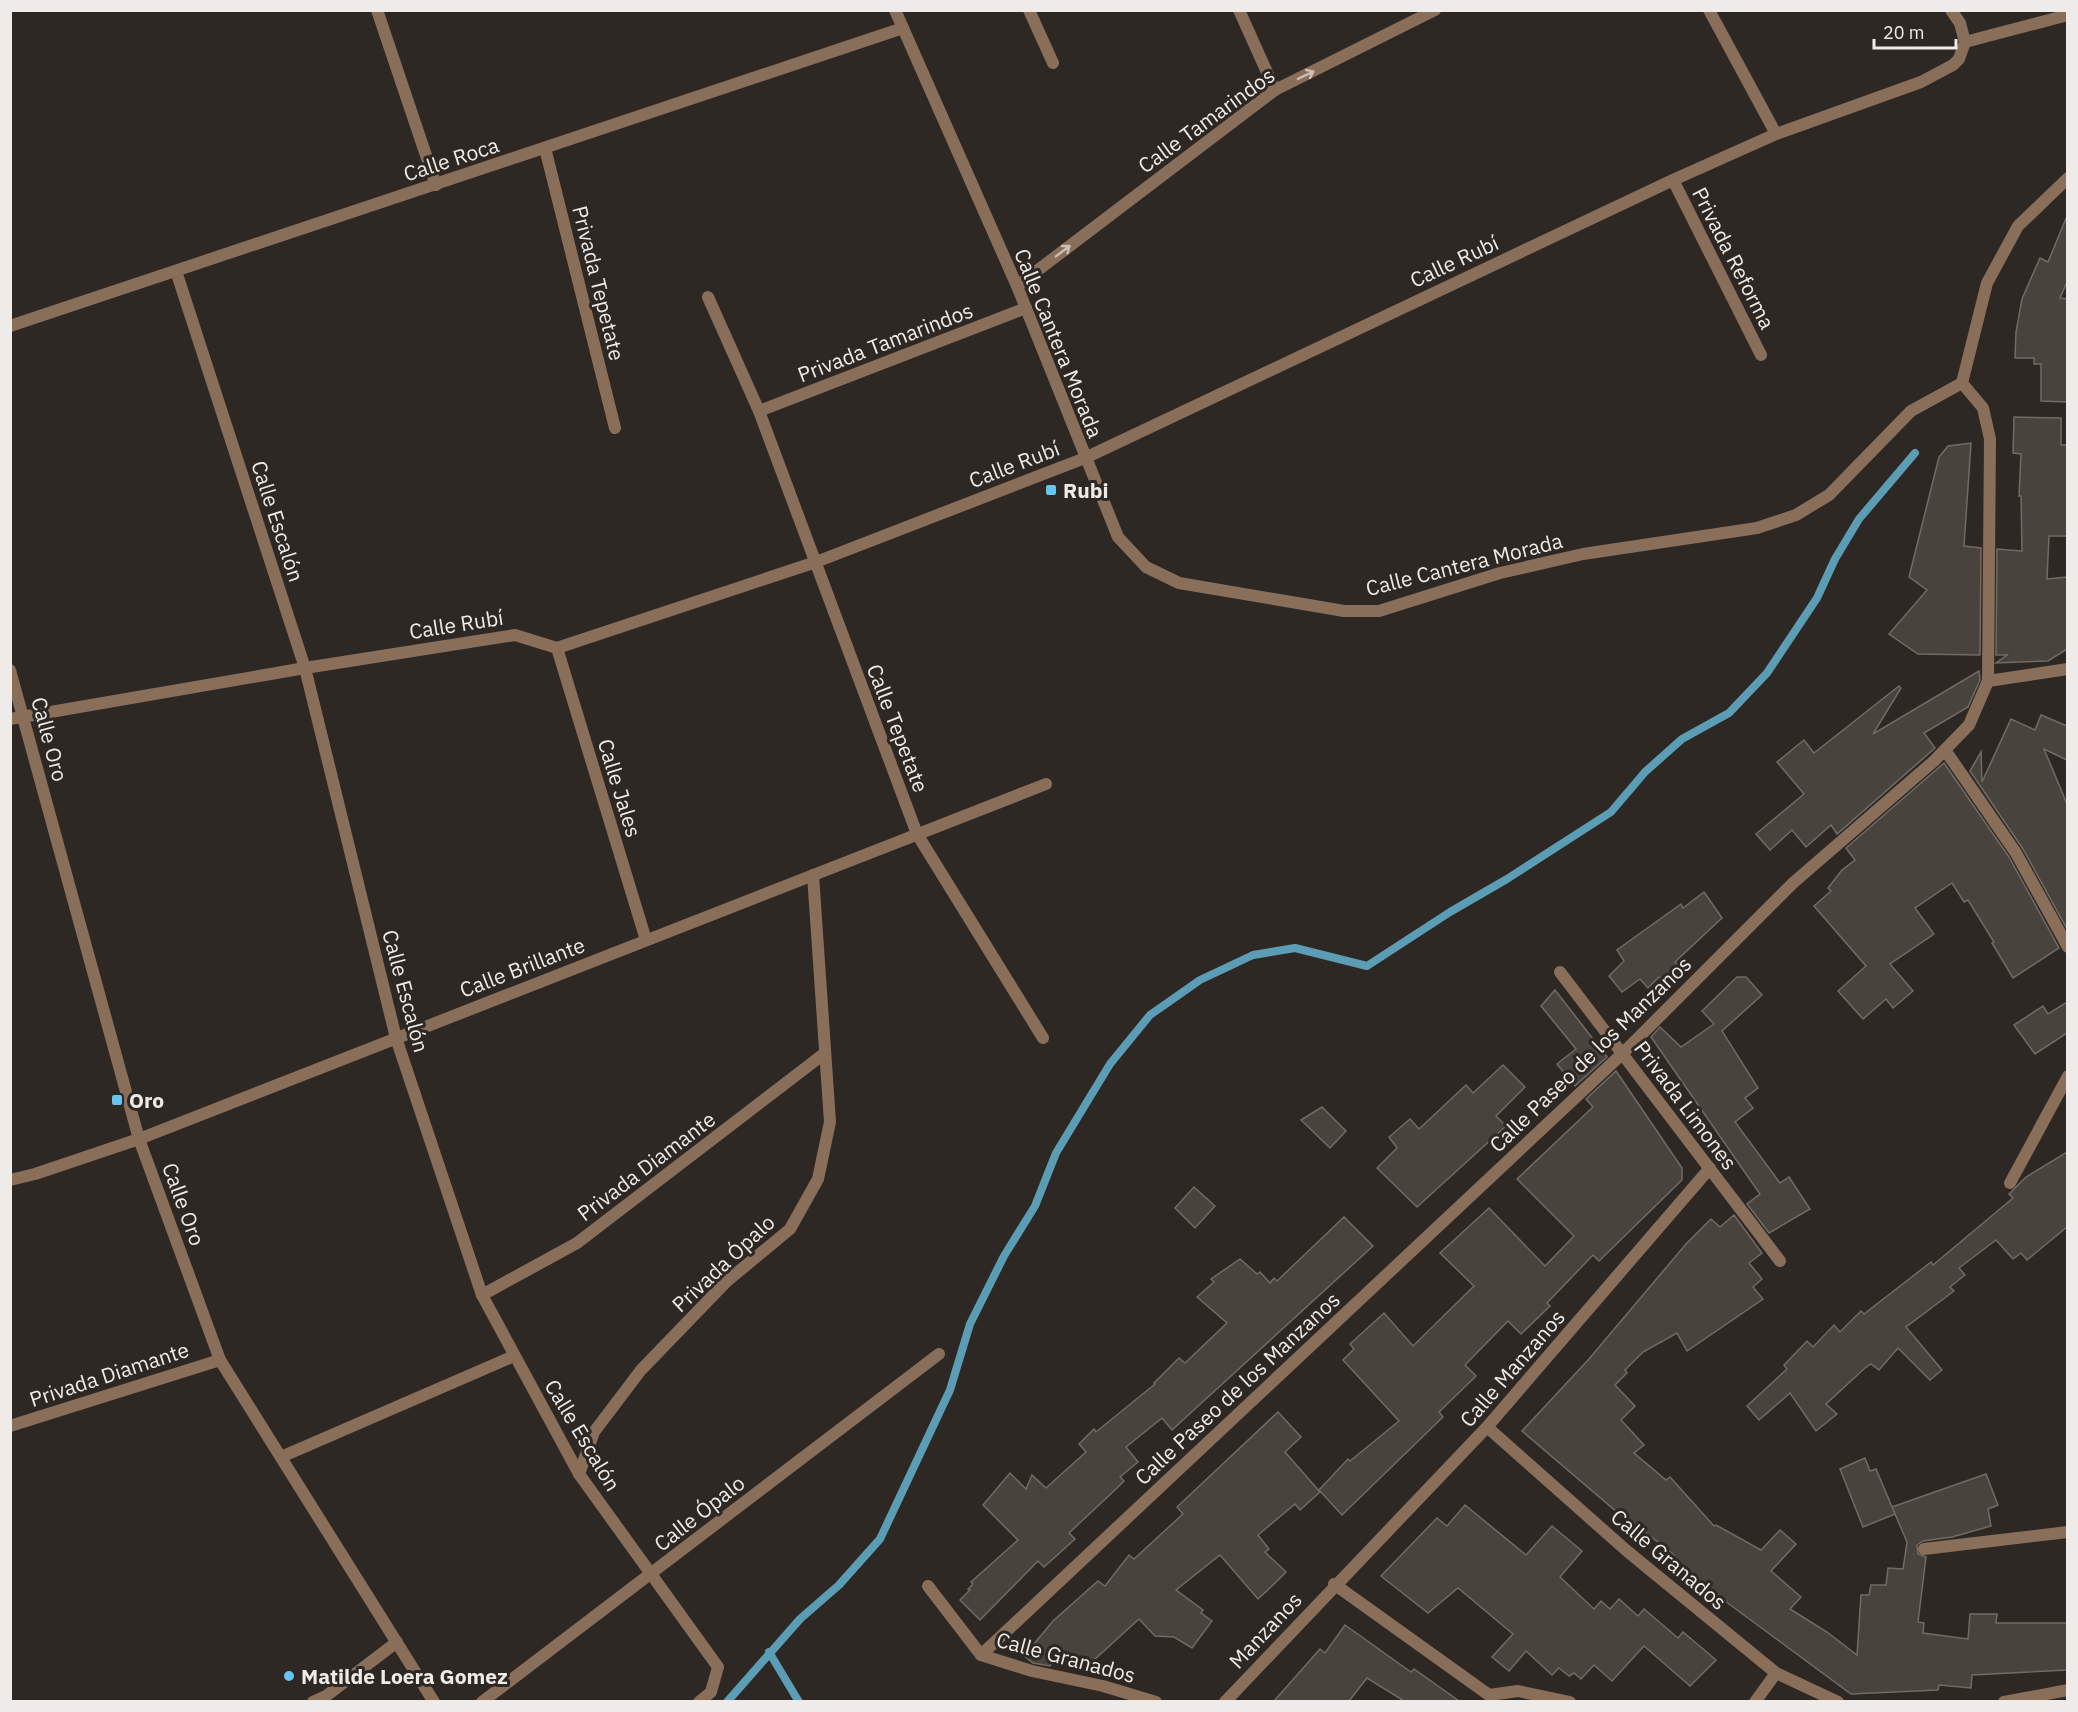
<svg xmlns="http://www.w3.org/2000/svg" width="2078" height="1712" font-family="'IBM Plex Sans',sans-serif">
	<rect width="100%" height="100%" fill="#2e2824"/>
	<g fill="none" stroke-linecap="round" stroke-linejoin="round">
		<!-- stream -->
		<g stroke="#5c9db6" stroke-width="8">
			<path d="M 769,1652 L 799,1702"/>
			<path d="M 727,1702 L 800,1619 L 839,1585 L 880,1539 L 950,1390 L 970,1324 L 1004,1256 L 1035,1206 L 1056,1153 L 1110,1064 L 1150,1015 L 1200,980 L 1253,955 L 1295,948 L 1367,966 L 1450,912 L 1507,879 L 1611,812 L 1645,772 L 1682,739 L 1729,713 L 1767,673 L 1817,598 L 1835,559 L 1859,519 L 1915,453"/>
		</g>
	</g>
	<!-- building -->
	<g fill="#49433e" stroke="#716a65" stroke-width="1.5">
		<path d="M 2067,216 L 2067,282 L 2060,298 L 2067,299 L 2067,402 L 2041,401 L 2041,364 L 2034,364 L 2034,358 L 2015,358 L 2016,332 L 2022,299 L 2040,258 L 2048,262 Z"/>
		<path d="M 2014,417 L 2061,418 L 2061,445 L 2066,445 L 2067,448 L 2067,536 L 2049,536 L 2047,579 L 2067,577 L 2067,649 L 2048,661 L 1996,663 L 2007,655 L 1996,655 L 1997,549 L 2022,551 L 2021,496 L 2019,496 L 2021,454 L 2013,453 Z"/>
		<path d="M 1971,443 L 1964,546 L 1981,548 L 1980,655 L 1918,654 L 1889,634 L 1927,590 L 1909,577 L 1939,457 L 1948,446 Z"/>
		<path d="M 1979,671 L 1980,680 L 1968,707 L 1924,733 L 1935,748 L 1837,834 L 1831,825 L 1806,847 L 1792,830 L 1770,850 L 1756,834 L 1804,794 L 1777,762 L 1804,740 L 1814,753 L 1899,686 L 1901,688 L 1873,734 Z"/>
		<path d="M 2041,715 L 2067,726 L 2067,760 L 2044,749 L 2067,804 L 2067,929 L 2023,849 L 1970,771 L 1981,752 L 1982,782 L 2011,719 L 2035,730 Z"/>
		<path d="M 1944,763 L 2009,857 L 2059,948 L 2013,978 L 1992,943 L 1994,942 L 1968,900 L 1964,902 L 1952,883 L 1915,908 L 1934,934 L 1890,964 L 1913,991 L 1893,1008 L 1886,999 L 1863,1019 L 1838,991 L 1866,966 L 1814,906 L 1831,891 L 1828,888 L 1842,870 L 1855,860 L 1846,848 Z"/>
		<path d="M 1704,892 L 1722,918 L 1675,962 L 1684,971 L 1667,985 L 1659,977 L 1648,988 L 1640,979 L 1622,992 L 1609,976 L 1624,961 L 1617,950 L 1681,904 L 1683,908 Z"/>
		<path d="M 1737,977 L 1746,977 L 1762,995 L 1722,1031 L 1758,1088 L 1745,1098 L 1753,1108 L 1735,1122 L 1780,1183 L 1789,1177 L 1810,1209 L 1769,1233 L 1747,1204 L 1760,1194 L 1651,1037 L 1660,1027 L 1681,1047 L 1714,1024 L 1702,1011 Z"/>
		<path d="M 1555,990 L 1607,1057 L 1575,1086 L 1557,1064 L 1576,1049 L 1541,1006 Z"/>
		<path d="M 2067,1002 L 2067,1033 L 2035,1054 L 2014,1025 L 2043,1006 L 2048,1014 Z"/>
		<path d="M 1503,1065 L 1525,1087 L 1496,1116 L 1506,1126 L 1417,1207 L 1377,1168 L 1397,1148 L 1389,1137 L 1410,1119 L 1419,1129 L 1466,1085 L 1473,1093 Z"/>
		<path d="M 1616,1071 L 1682,1168 L 1682,1180 L 1599,1261 L 1593,1255 L 1547,1303 L 1550,1306 L 1521,1334 L 1508,1321 L 1465,1365 L 1476,1376 L 1439,1412 L 1443,1417 L 1342,1515 L 1319,1490 L 1348,1459 L 1350,1461 L 1399,1421 L 1343,1360 L 1354,1349 L 1350,1344 L 1384,1313 L 1413,1346 L 1474,1286 L 1440,1253 L 1489,1208 L 1545,1266 L 1574,1236 L 1517,1179 L 1593,1107 L 1586,1099 Z"/>
		<path d="M 1322,1107 L 1346,1131 L 1330,1148 L 1301,1120 Z"/>
		<path d="M 2067,1152 L 2067,1227 L 2027,1260 L 2021,1253 L 2013,1259 L 1996,1240 L 1959,1268 L 1965,1275 L 1950,1287 L 1954,1291 L 1906,1327 L 1942,1370 L 1930,1380 L 1898,1348 L 1879,1370 L 1871,1364 L 1865,1368 L 1826,1404 L 1837,1414 L 1816,1431 L 1790,1393 L 1759,1420 L 1747,1406 L 1787,1369 L 1784,1365 L 1807,1341 L 1813,1347 L 1834,1325 L 1840,1332 L 1861,1311 L 1864,1314 L 1931,1262 L 1933,1265 L 2013,1198 L 2009,1194 L 2026,1177 Z"/>
		<path d="M 1194,1187 L 1215,1206 L 1195,1228 L 1175,1208 Z"/>
		<path d="M 1734,1215 L 1762,1253 L 1749,1263 L 1762,1279 L 1753,1287 L 1763,1299 L 1687,1351 L 1677,1333 L 1643,1352 L 1625,1370 L 1627,1373 L 1615,1385 L 1635,1406 L 1621,1420 L 1644,1445 L 1634,1453 L 1666,1480 L 1670,1477 L 1714,1526 L 1716,1525 L 1761,1550 L 1780,1530 L 1796,1544 L 1771,1571 L 1801,1597 L 1790,1609 L 1827,1632 L 1857,1655 L 1861,1595 L 1869,1595 L 1871,1585 L 1886,1585 L 1888,1568 L 1903,1569 L 1907,1542 L 1892,1507 L 1986,1474 L 1998,1505 L 1988,1509 L 1991,1526 L 1952,1537 L 1923,1541 L 1917,1545 L 1918,1554 L 1926,1557 L 1918,1622 L 1924,1623 L 1923,1633 L 1968,1639 L 1970,1614 L 1997,1614 L 1996,1623 L 2067,1623 L 2067,1670 L 1972,1675 L 1971,1688 L 1939,1685 L 1938,1690 L 1851,1694 L 1729,1604 L 1671,1557 L 1674,1555 L 1626,1517 L 1624,1518 L 1522,1431 L 1589,1359 L 1686,1244 L 1711,1219 L 1720,1227 Z"/>
		<path d="M 1344,1217 L 1373,1246 L 1172,1430 L 1162,1418 L 1126,1447 L 1138,1462 L 1120,1477 L 1124,1481 L 1116,1489 L 1069,1533 L 1075,1539 L 1044,1567 L 1038,1561 L 980,1620 L 960,1600 L 970,1590 L 968,1589 L 973,1584 L 971,1582 L 1018,1540 L 983,1505 L 1010,1473 L 1026,1489 L 1032,1475 L 1046,1488 L 1086,1452 L 1079,1444 L 1094,1429 L 1096,1432 L 1155,1384 L 1154,1383 L 1179,1358 L 1185,1363 L 1227,1323 L 1197,1297 L 1214,1282 L 1211,1279 L 1240,1259 L 1257,1274 L 1260,1272 L 1270,1283 L 1274,1278 L 1277,1281 Z"/>
		<path d="M 1278,1412 L 1301,1437 L 1285,1452 L 1320,1492 L 1300,1510 L 1295,1504 L 1258,1535 L 1269,1549 L 1265,1552 L 1286,1572 L 1273,1585 L 1258,1599 L 1220,1555 L 1176,1590 L 1203,1610 L 1201,1613 L 1212,1621 L 1192,1648 L 1174,1637 L 1155,1636 L 1139,1619 L 1083,1670 L 1065,1657 L 1063,1661 L 1058,1657 L 1050,1666 L 1033,1663 L 1024,1656 L 1053,1621 L 1098,1581 L 1105,1586 L 1129,1555 L 1134,1559 L 1183,1514 L 1177,1507 Z"/>
		<path d="M 1865,1458 L 1870,1471 L 1876,1469 L 1895,1514 L 1863,1527 L 1840,1469 Z"/>
		<path d="M 1465,1505 L 1526,1555 L 1552,1526 L 1582,1551 L 1560,1577 L 1594,1609 L 1601,1601 L 1610,1609 L 1619,1599 L 1638,1616 L 1644,1609 L 1678,1638 L 1683,1632 L 1716,1660 L 1690,1686 L 1644,1646 L 1612,1681 L 1594,1665 L 1581,1679 L 1574,1673 L 1569,1676 L 1559,1668 L 1552,1675 L 1526,1651 L 1509,1671 L 1492,1657 L 1513,1634 L 1458,1588 L 1428,1613 L 1381,1576 L 1437,1518 L 1447,1526 Z"/>
		<path d="M 1345,1625 L 1411,1672 L 1414,1669 L 1459,1701 L 1404,1701 L 1367,1678 L 1349,1701 L 1274,1701 L 1320,1649 L 1325,1653 Z"/>
	</g>
	<g fill="none" stroke-linecap="round" stroke-linejoin="round">
		<!-- minor -->
		<g stroke="#896e5a" stroke-width="12">
			<path d="M 377,10 L 436,185"/>
			<path d="M 895,10 L 1017,286 L 1118,537 L 1146,567 L 1179,583 L 1344,611 L 1379,611 L 1500,573 L 1583,554 L 1757,528 L 1796,515 L 1829,495 L 1911,411 L 1962,383"/>
			<path d="M 1029,10 L 1053,63"/>
			<path d="M 1239,10 L 1275,90"/>
			<path d="M 1709,10 L 1776,134"/>
			<path d="M 1951,10 L 1960,23 L 1965,42"/>
			<path d="M 1965,42 L 2068,15"/>
			<path d="M 545,148 L 615,428"/>
			<path d="M 1673,180 L 1761,355"/>
			<path d="M 176,271 L 305,668 L 396,1038 L 482,1295 L 579,1474 L 718,1667 L 711,1692 L 699,1702"/>
			<path d="M 1017,286 L 1275,90 L 1435,10"/>
			<path d="M 708,297 L 759,411 L 917,834 L 1043,1038"/>
			<path d="M 10,326 L 903,28"/>
			<path d="M 1962,383 L 1987,283 L 2018,226 L 2068,178"/>
			<path d="M 759,411 L 1026,308"/>
			<path d="M 557,648 L 646,940"/>
			<path d="M 10,670 L 139,1139 L 220,1360 L 434,1702"/>
			<path d="M 1988,681 L 2068,669"/>
			<path d="M 10,719 L 305,668 L 515,635 L 557,648 L 816,562 L 1085,458 L 1673,180 L 1776,134 L 1921,82 L 1953,65 L 1959,59 L 1965,42"/>
			<path d="M 1945,750 L 2016,853 L 2068,947"/>
			<path d="M 1560,972 L 1780,1261"/>
			<path d="M 10,1180 L 35,1174 L 139,1139 L 1046,784"/>
			<path d="M 2010,1183 L 2068,1076"/>
			<path d="M 482,1295 L 577,1243 L 825,1053"/>
			<path d="M 10,1426 L 220,1360"/>
			<path d="M 1487,1427 L 1627,1551 L 1776,1673 L 1838,1702"/>
			<path d="M 281,1457 L 514,1356"/>
			<path d="M 579,1474 L 594,1432 L 641,1370 L 726,1282 L 790,1229 L 818,1179 L 830,1122 L 813,875"/>
			<path d="M 1924,1549 L 2068,1532"/>
			<path d="M 1334,1584 L 1489,1695"/>
			<path d="M 928,1586 L 981,1655 L 1032,1671 L 1103,1686 L 1156,1702"/>
			<path d="M 981,1655 L 1623,1053 L 1793,883 L 1934,761 L 1969,725 L 1988,681 L 1990,439 L 1983,408 L 1962,383"/>
			<path d="M 1489,1695 L 1518,1691 L 1570,1702"/>
			<path d="M 313,1702 L 326,1696 L 397,1642"/>
			<path d="M 482,1702 L 939,1354"/>
			<path d="M 1225,1702 L 1487,1427 L 1710,1168"/>
			<path d="M 1755,1702 L 1776,1673"/>
			<path d="M 2004,1702 L 2068,1690"/>
		</g>
	</g>
	<!-- one-way arrows -->
	<defs><path id="oneway-shaft" d="M-6 0H5M1.5-3L5.5 0L1.5 3" fill="none" stroke-width="1.6" stroke-linecap="round" stroke-linejoin="round" transform="scale(1.5)"/></defs>
	<g stroke="#cbbfb6">
		<use href="#oneway-shaft" transform="translate(1306 75) rotate(-26)"/>
		<use href="#oneway-shaft" transform="translate(1063 251) rotate(-37)"/>
	</g>
	<!-- markers -->
	<g fill="#67c4ef" stroke="#2e2824" stroke-width="2">
		<rect x="1045" y="484" width="12" height="12" rx="3"/>
		<rect x="111" y="1094" width="12" height="12" rx="3"/>
		<circle cx="289" cy="1676" r="6"/>
	</g>
	<g text-anchor="middle" dominant-baseline="central" stroke-width="6" stroke-linejoin="round" paint-order="stroke">
		<!-- street labels -->
		<g font-size="21" fill="#efebe8" stroke="#2e2824">
			<text transform="translate(1206 120) rotate(-36)">Calle Tamarindos</text>
			<text transform="translate(451 159) rotate(-18)">Calle Roca</text>
			<text transform="translate(1734 258) rotate(63)">Privada Reforma</text>
			<text transform="translate(1454 261) rotate(-25)">Calle Rubí</text>
			<text transform="translate(599 283) rotate(76)">Privada Tepetate</text>
			<text transform="translate(885 342) rotate(-21)">Privada Tamarindos</text>
			<text transform="translate(1059 343) rotate(68)">Calle Cantera Morada</text>
			<text transform="translate(1014 464) rotate(-21)">Calle Rubí</text>
			<text transform="translate(278 521) rotate(72)">Calle Escalón</text>
			<text transform="translate(1464 564) rotate(-14)">Calle Cantera Morada</text>
			<text transform="translate(456 624) rotate(-9)">Calle Rubí</text>
			<text transform="translate(898 728) rotate(69)">Calle Tepetate</text>
			<text transform="translate(50 739) rotate(75)">Calle Oro</text>
			<text transform="translate(620 788) rotate(73)">Calle Jales</text>
			<text transform="translate(522 967) rotate(-21)">Calle Brillante</text>
			<text transform="translate(406 991) rotate(75)">Calle Escalón</text>
			<text transform="translate(1590 1054) rotate(-44)">Calle Paseo de los Manzanos</text>
			<text transform="translate(1686 1105) rotate(53)">Privada Limones</text>
			<text transform="translate(646 1166) rotate(-37)">Privada Diamante</text>
			<text transform="translate(184 1204) rotate(70)">Calle Oro</text>
			<text transform="translate(723 1263) rotate(-43)">Privada Ópalo</text>
			<text transform="translate(1512 1368) rotate(-49)">Calle Manzanos</text>
			<text transform="translate(109 1374) rotate(-18)">Privada Diamante</text>
			<text transform="translate(1237 1388) rotate(-43)">Calle Paseo de los Manzanos</text>
			<text transform="translate(583 1435) rotate(59)">Calle Escalón</text>
			<text transform="translate(699 1513) rotate(-38)">Calle Ópalo</text>
			<text transform="translate(1669 1559) rotate(40)">Calle Granados</text>
			<text transform="translate(1265 1630) rotate(-47)">Manzanos</text>
			<text transform="translate(1066 1657) rotate(15)">Calle Granados</text>
		</g>
		<!-- poi labels -->
		<g font-size="21" font-weight="bold" fill="#efebe8" stroke="#2e2824" text-anchor="start">
			<text x="1063" y="490">Rubi</text>
			<text x="129" y="1100">Oro</text>
			<text x="301" y="1676">Matilde Loera Gomez</text>
		</g>
	</g>
	<!-- border -->
	<rect width="2078" height="1712" fill="none" stroke="#efebe8" stroke-width="24"/>
	<!-- scale -->
	<path d="M1874 39v9h82v-9" fill="none" stroke="#efebe8" stroke-width="3"/>
	<text x="1883" y="39" font-size="18" fill="#efebe8" stroke="#2e2824" stroke-width="4.5" paint-order="stroke">20 m</text>
</svg>
